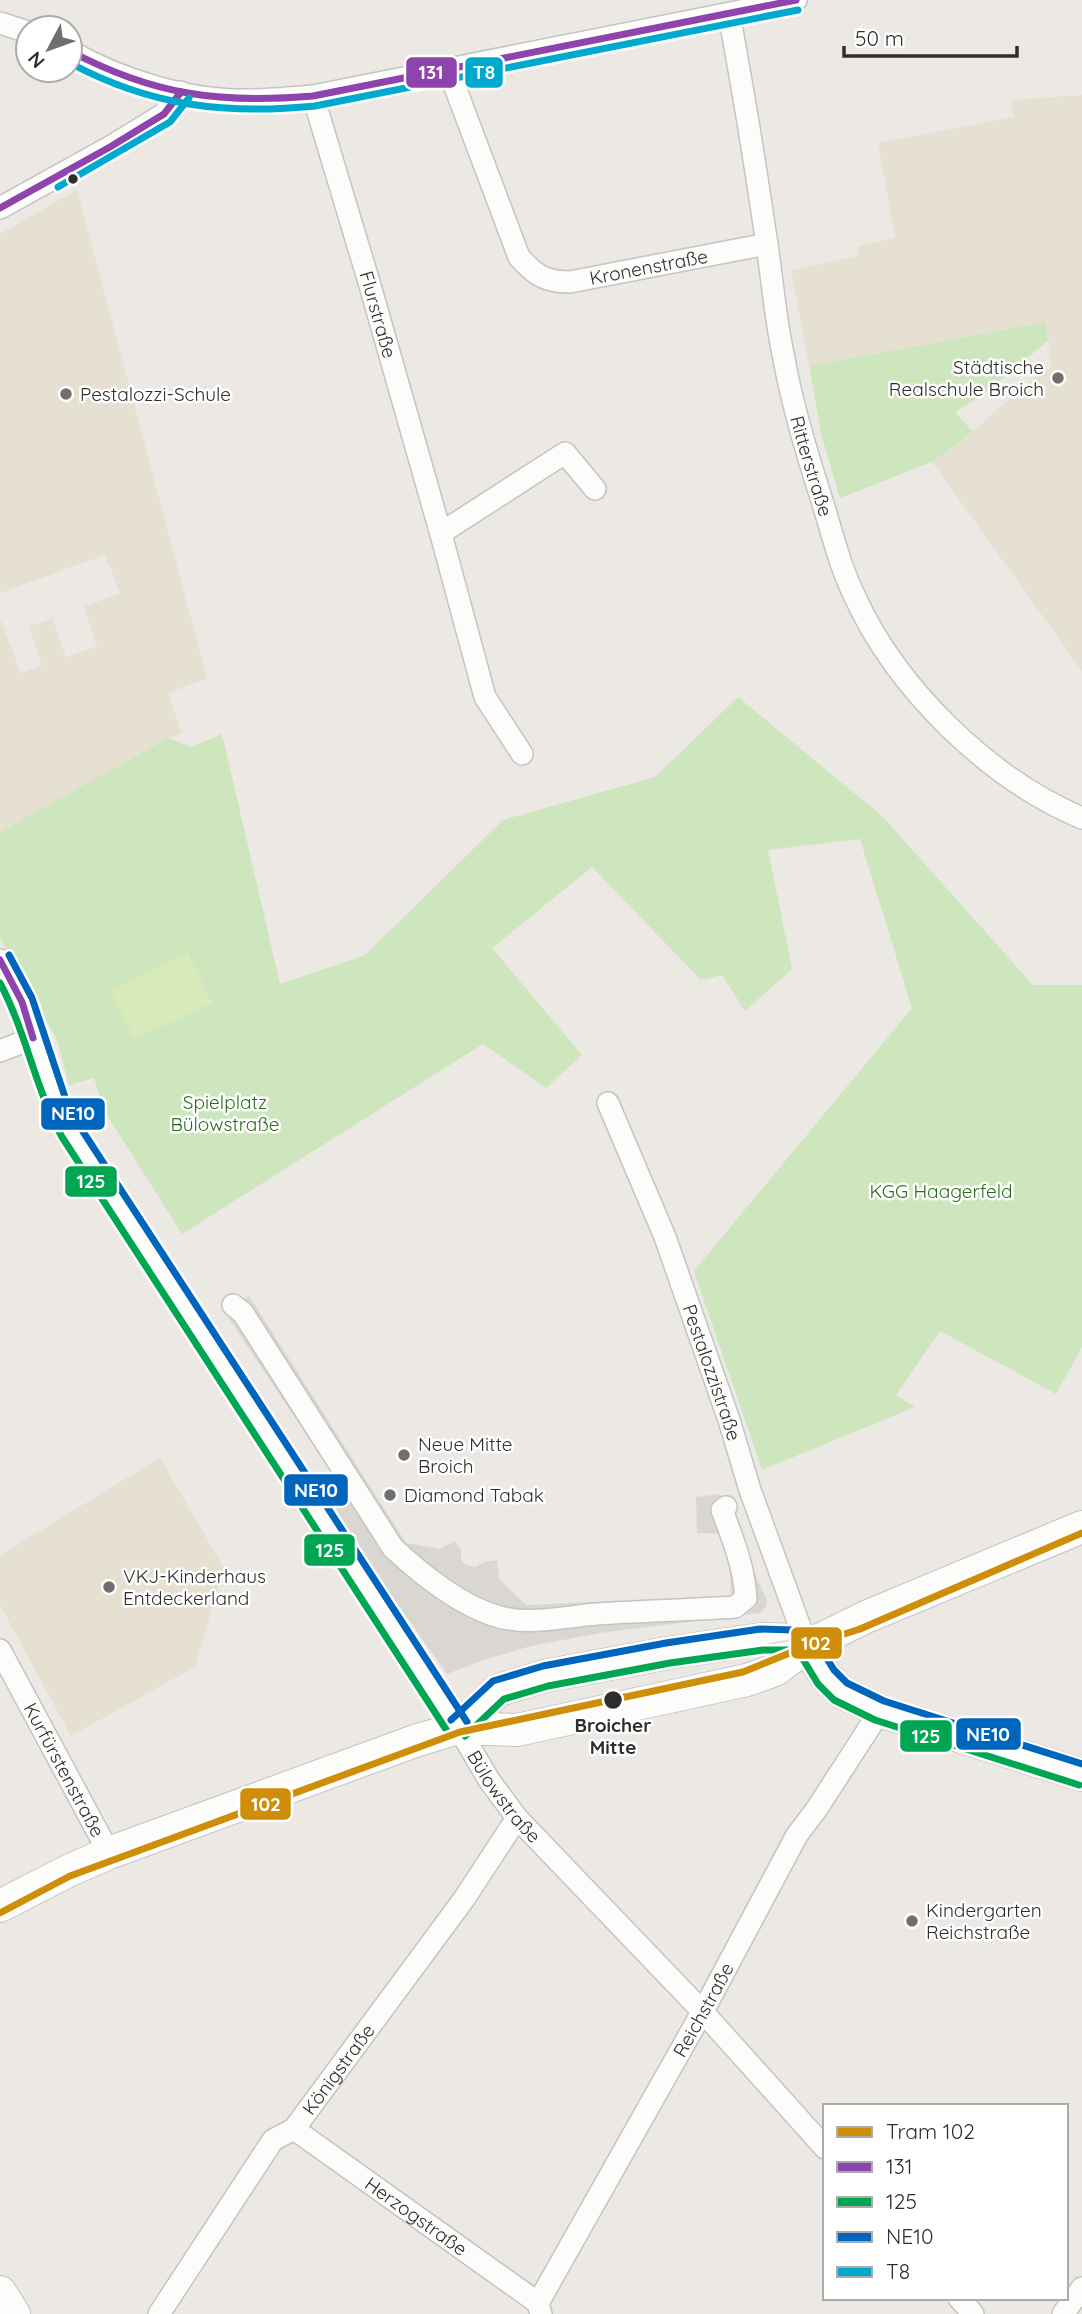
<svg xmlns="http://www.w3.org/2000/svg" width="1082" height="2314" font-family="Quicksand,sans-serif">
	<rect width="100%" height="100%" fill="#ece8e4"/>
	<!-- education -->
	<g fill="#e6e0d3">
		<path d="M 1082,95 L 1082,671 L 932,462 L 973,432 L 1018,390 L 1051,367 L 1046,322 L 809,366 L 791,270 L 858,256 L 858,246 L 895,238 L 878,143 L 1014,117 L 1011,100 Z"/>
		<path d="M 77,190 L 207,678 L 168,693 L 182,733 L 168,738 L 0,832 L 0,619 L 21,673 L 42,665 L 29,627 L 52,618 L 66,657 L 97,646 L 83,607 L 120,593 L 105,555 L 0,593 L 0,234 Z"/>
		<path d="M 160,1458 L 224,1568 L 195,1667 L 71,1736 L 0,1605 L 0,1555 Z"/>
	</g>
	<!-- green -->
	<g fill="#cee6be">
		<path d="M 1046,322 L 1048,341 L 982,395 L 955,412 L 973,432 L 932,462 L 840,498 L 822,437 L 809,366 Z"/>
		<path d="M 738,697 L 882,816 L 1033,985 L 1082,985 L 1082,1347 L 1056,1394 L 940,1331 L 896,1395 L 915,1407 L 762,1470 L 694,1271 L 912,1008 L 860,839 L 768,850 L 792,969 L 745,1011 L 722,975 L 701,980 L 592,867 L 492,948 L 582,1055 L 546,1088 L 483,1044 L 182,1234 L 105,1112 L 94,1078 L 69,1085 L 57,1040 L 0,938 L 0,832 L 168,738 L 191,747 L 222,734 L 280,984 L 365,955 L 503,820 L 655,777 Z"/>
	</g>
	<!-- pitch -->
	<path fill="#d9eabb" d="M 188,953 L 212,1003 L 134,1039 L 110,990 Z"/>
	<!-- plaza -->
	<path fill="#dad6d2" d="M 249,1296 L 406,1543 L 440,1549 L 455,1541 L 461,1550 L 461,1560 L 466,1565 L 476,1567 L 484,1562 L 497,1560 L 499,1579 L 526,1605 L 731,1596 L 728,1534 L 697,1533 L 696,1497 L 719,1494 L 767,1600 L 766,1607 L 760,1613 L 600,1633 L 531,1646 L 483,1660 L 447,1674 L 326,1503 L 343,1490 L 224,1311 Z"/>
	<g fill="none" stroke-linecap="round" stroke-linejoin="round">
		<!-- street casing -->
		<g stroke="#c5c4c5" stroke-width="24">
			<g id="street">
				<path id="s1" d="M 729,14 C 743,89 755,163 766,238 C 772,277 775,316 783,354 C 792,405 808,457 824,507 C 833,537 841,569 855,597 C 897,689 989,779 1082,818"/>
				<path d="M 0,23 L 28,32"/>
				<path d="M 70,51 C 120,80 189,101 247,100 C 269,100 291,98 313,96 L 796,0"/>
				<path id="s2" d="M 449,71 L 519,257 C 535,275 545,282 570,282 L 767,244"/>
				<path id="s3" d="M 313,96 L 369,282 L 442,538 L 485,697 L 522,754"/>
				<path d="M 0,208 L 110,147 L 164,114 L 181,92"/>
				<path d="M 441,533 L 565,453 L 595,489"/>
				<path id="s4" d="M 0,960 L 22,1002 L 57,1107 L 71,1132 L 455,1722 L 489,1780 L 517,1818 L 702,2011 L 825,2148"/>
				<path d="M 0,1051 L 33,1038"/>
				<path id="s5" d="M 608,1103 L 665,1237 L 729,1420 L 750,1490 L 807,1646"/>
				<path d="M 233,1305 L 243,1313 L 393,1548 C 421,1574 454,1601 490,1614 C 524,1627 561,1617 596,1614 C 642,1611 689,1610 735,1607 L 746,1598 C 744,1567 733,1539 722,1510 L 726,1507"/>
				<path id="s6" d="M 0,1650 L 109,1853"/>
				<path id="s7" d="M 294,2129 L 538,2303"/>
				<path d="M 959,2298 L 973,2314"/>
				<path id="s8" d="M 159,2314 L 273,2140 L 294,2129 L 464,1899 L 517,1818"/>
				<path id="s9" d="M 541,2314 L 538,2303 L 709,2000 L 797,1835 L 816,1810 L 880,1711"/>
				<path d="M 1063,2314 L 1082,2288"/>
			</g>
		</g>
		<!-- secondary casing -->
		<g stroke="#c5c4c5" stroke-width="34">
			<g id="secondary">
				<path d="M 807,1646 L 826,1677 L 841,1692 L 880,1711 L 1082,1775"/>
				<path d="M 458,1728 L 499,1690 L 545,1676 L 668,1653 L 762,1639 L 791,1640 L 807,1646"/>
				<path d="M 0,1906 L 68,1871 L 109,1853 L 415,1741 L 458,1728 L 517,1730 L 747,1680 L 775,1670 L 807,1646 L 866,1617 L 1082,1527"/>
				<path d="M 0,2292 L 14,2314"/>
			</g>
		</g>
		<!-- street -->
		<use href="#street" stroke="#fcfcfb" stroke-width="21"/>
		<!-- secondary -->
		<use href="#secondary" stroke="#fcfcfb" stroke-width="32"/>
		<!-- tram -->
		<path stroke="#dfdfe1" stroke-width="2" d="M 768,1644 L 860,1629"/>
		<!-- bus-1 casing -->
		<g stroke="#fff" stroke-width="12">
			<g id="bus-1">
				<path d="M 70,51 C 153,95 220,104 313,96 L 796,0"/>
				<path d="M 0,208 L 110,147 L 164,114 L 181,92"/>
				<path d="M 0,960 L 22,1002 L 33,1038"/>
			</g>
		</g>
		<!-- bus-2 casing -->
		<g stroke="#fff" stroke-width="12">
			<g id="bus-2">
				<path d="M 0,983 C 26,1032 35,1088 62,1137 L 449,1734"/>
				<path d="M 798,1651 L 818,1684 L 834,1700 L 875,1720 L 1079,1785"/>
				<path d="M 465,1736 L 504,1699 L 548,1686 L 670,1663 L 763,1650 L 789,1650 L 803,1656"/>
			</g>
		</g>
		<!-- bus-3 casing -->
		<g stroke="#fff" stroke-width="12">
			<g id="bus-3">
				<path d="M 9,955 L 32,998 L 67,1103 L 80,1127 L 467,1722"/>
				<path d="M 816,1641 L 834,1670 L 847,1683 L 884,1701 L 1082,1764"/>
				<path d="M 451,1720 L 493,1681 L 543,1666 L 666,1643 L 760,1629 L 792,1630 L 811,1636"/>
			</g>
		</g>
		<!-- bus-4 casing -->
		<g stroke="#fff" stroke-width="12">
			<g id="bus-4">
				<path d="M 70,63 C 150,106 226,115 315,106 L 798,10"/>
				<path d="M 58,187 L 170,122 L 189,98"/>
			</g>
		</g>
		<!-- bus-1 -->
		<use href="#bus-1" stroke="#8e44ad" stroke-width="7"/>
		<!-- bus-2 -->
		<use href="#bus-2" stroke="#00a651" stroke-width="7"/>
		<!-- bus-3 -->
		<use href="#bus-3" stroke="#0065bd" stroke-width="7"/>
		<!-- bus-4 -->
		<use href="#bus-4" stroke="#00a9ce" stroke-width="7"/>
		<!-- tram-1 casing -->
		<g stroke="#fff" stroke-width="12">
			<path id="tram-1" d="M 0,1913 L 70,1876 L 460,1732 L 743,1672 L 807,1646 L 860,1629 L 1082,1533"/>
		</g>
		<!-- tram-1 -->
		<use href="#tram-1" stroke="#cf8e09" stroke-width="7"/>
	</g>
	<!-- markers -->
	<g fill="#2e2e2e" stroke="#fff" stroke-width="2.5">
		<circle cx="73" cy="179" r="6"/>
		<circle cx="613" cy="1700" r="10"/>
	</g>
	<g fill="#706f6e" stroke="#fff" stroke-width="2.5">
		<circle cx="1058" cy="378" r="7"/>
		<circle cx="66" cy="394" r="7"/>
		<circle cx="404" cy="1455" r="7"/>
		<circle cx="390" cy="1495" r="7"/>
		<circle cx="109" cy="1587" r="7"/>
		<circle cx="912" cy="1921" r="7"/>
	</g>
	<g text-anchor="middle" dominant-baseline="central" stroke-width="5" stroke-linejoin="round" paint-order="stroke">
		<!-- street labels -->
		<g font-size="19" fill="#2e2e2e" stroke="#fff">
			<text stroke="none"><textPath href="#s2" startOffset="338">Kronenstraße</textPath></text>
			<text stroke="none"><textPath href="#s3" startOffset="228">Flurstraße</textPath></text>
			<text stroke="none"><textPath href="#s1" startOffset="460">Ritterstraße</textPath></text>
			<text stroke="none"><textPath href="#s5" startOffset="289">Pestalozzistraße</textPath></text>
			<text stroke="none"><textPath href="#s6" startOffset="136">Kurfürstenstraße</textPath></text>
			<text stroke="none"><textPath href="#s4" startOffset="980">Bülowstraße</textPath></text>
			<text stroke="none"><textPath href="#s9" startOffset="348">Reichstraße</textPath></text>
			<text stroke="none"><textPath href="#s8" startOffset="306">Königstraße</textPath></text>
			<text stroke="none"><textPath href="#s7" startOffset="150">Herzogstraße</textPath></text>
		</g>
		<!-- poi labels -->
		<g font-size="19" fill="#2e2e2e" stroke="#fff" text-anchor="start">
			<text x="1044" y="367" text-anchor="end">Städtische<tspan x="1044" dy="22">Realschule Broich</tspan></text>
			<text x="80" y="394">Pestalozzi-Schule</text>
			<text x="418" y="1444">Neue Mitte<tspan x="418" dy="22">Broich</tspan></text>
			<text x="404" y="1495">Diamond Tabak</text>
			<text x="123" y="1576">VKJ-Kinderhaus<tspan x="123" dy="22">Entdeckerland</tspan></text>
			<text x="926" y="1910">Kindergarten<tspan x="926" dy="22">Reichstraße</tspan></text>
		</g>
		<!-- park labels -->
		<g font-size="19" fill="#2c6e1b" stroke="#fff">
			<text x="225" y="1102">Spielplatz<tspan x="225" dy="22">Bülowstraße</tspan></text>
			<text x="941" y="1191">KGG Haagerfeld</text>
		</g>
		<!-- stop labels -->
		<g font-size="19" font-weight="bold" fill="#2e2e2e" stroke="#fff">
			<text x="613" y="1725">Broicher<tspan x="613" dy="22">Mitte</tspan></text>
		</g>
	</g>
	<g stroke="#fff" stroke-width="2.5">
		<rect x="464" y="56" width="40" height="33" rx="7" fill="#00a9ce"/>
		<rect x="405" y="56" width="53" height="33" rx="7" fill="#8e44ad"/>
		<rect x="40" y="1097" width="66" height="34" rx="7" fill="#0065bd"/>
		<rect x="64" y="1165" width="54" height="33" rx="7" fill="#00a651"/>
		<rect x="283" y="1473" width="66" height="34" rx="7" fill="#0065bd"/>
		<rect x="303" y="1533" width="53" height="34" rx="7" fill="#00a651"/>
		<rect x="790" y="1626" width="53" height="34" rx="7" fill="#cf8e09"/>
		<rect x="955" y="1717" width="67" height="34" rx="7" fill="#0065bd"/>
		<rect x="899" y="1719" width="54" height="34" rx="7" fill="#00a651"/>
		<rect x="239" y="1787" width="53" height="34" rx="7" fill="#cf8e09"/>
	</g>
	<g font-size="19" text-anchor="middle" font-weight="bold" fill="#fff">
		<text x="484" y="79">T8</text>
		<text x="431" y="79">131</text>
		<text x="73" y="1120">NE10</text>
		<text x="91" y="1188">125</text>
		<text x="316" y="1497">NE10</text>
		<text x="330" y="1557">125</text>
		<text x="816" y="1650">102</text>
		<text x="988" y="1741">NE10</text>
		<text x="926" y="1743">125</text>
		<text x="266" y="1811">102</text>
	</g>
	<!-- legend -->
	<rect x="823" y="2104" width="245" height="196" fill="#ffffff" stroke="#ababab" stroke-width="2"/>
	<rect x="837" y="2127" width="35" height="10" fill="#cf8e09" stroke="#ababab" stroke-width="2"/>
	<text x="886" y="2139" font-size="21" fill="#2e2e2e">Tram 102</text>
	<rect x="837" y="2162" width="35" height="10" fill="#8e44ad" stroke="#ababab" stroke-width="2"/>
	<text x="886" y="2174" font-size="21" fill="#2e2e2e">131</text>
	<rect x="837" y="2197" width="35" height="10" fill="#00a651" stroke="#ababab" stroke-width="2"/>
	<text x="886" y="2209" font-size="21" fill="#2e2e2e">125</text>
	<rect x="837" y="2232" width="35" height="10" fill="#0065bd" stroke="#ababab" stroke-width="2"/>
	<text x="886" y="2244" font-size="21" fill="#2e2e2e">NE10</text>
	<rect x="837" y="2267" width="35" height="10" fill="#00a9ce" stroke="#ababab" stroke-width="2"/>
	<text x="886" y="2279" font-size="21" fill="#2e2e2e">T8</text>
	<!-- north arrow -->
	<g transform="translate(49 49) rotate(229)"><circle r="33" fill="#ffffff" stroke="#ababab" stroke-width="2"/>
	<path d="M0-5L12 26L0 18L-12 26Z" fill="#706f6e"/>
	<text y="-10" font-size="19" font-weight="bold" text-anchor="middle" fill="#2e2e2e">N</text>
	</g>
	<!-- scale -->
	<path d="M844 46v10h173v-10" fill="none" stroke="#2e2e2e" stroke-width="3.5"/>
	<text x="855" y="46" font-size="21" fill="#2e2e2e" stroke="#ffffff" stroke-width="5" paint-order="stroke">50 m</text>
</svg>
